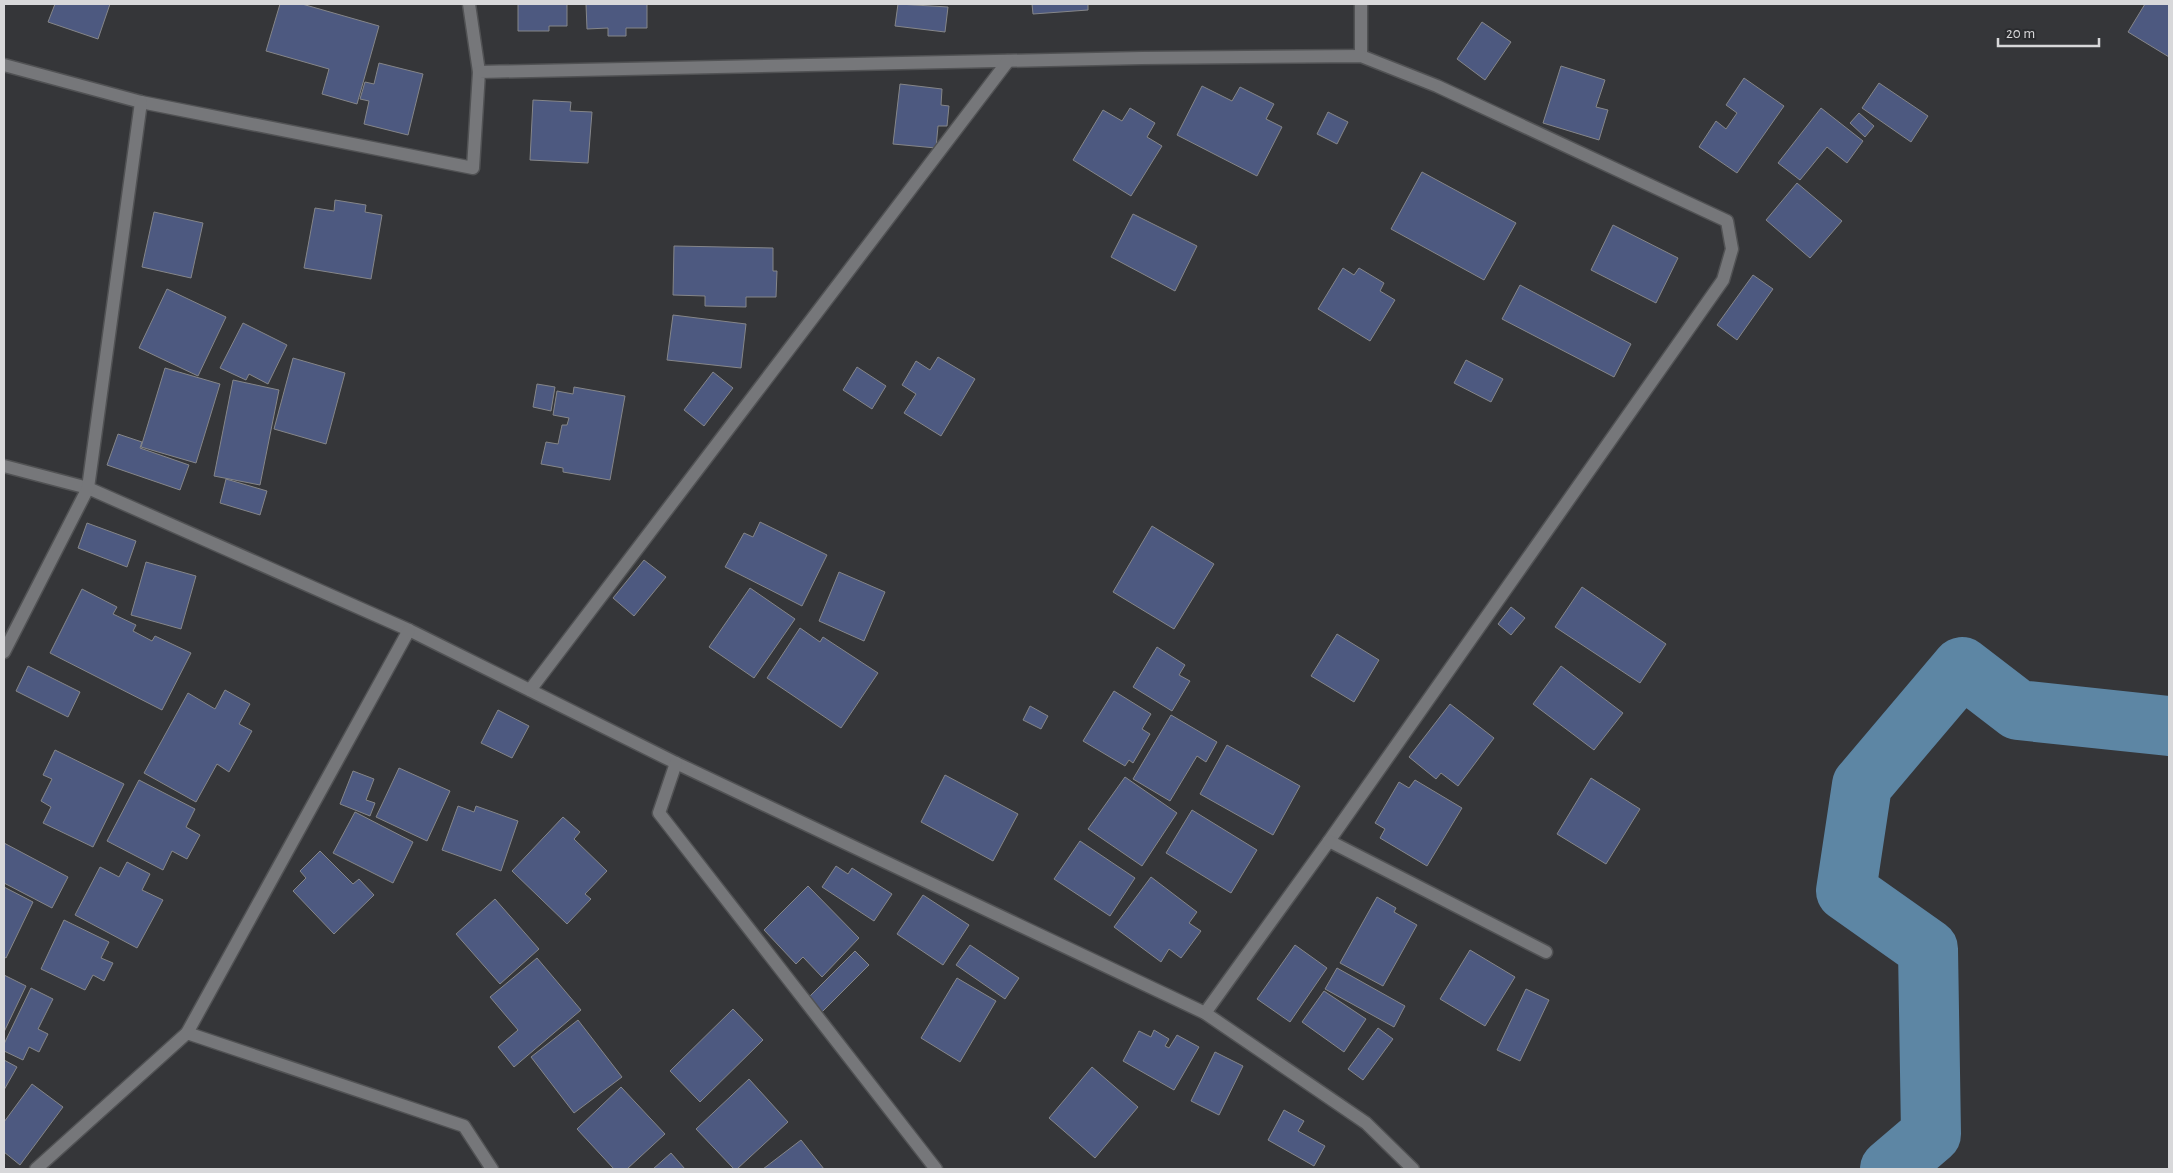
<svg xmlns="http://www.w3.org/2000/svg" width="2173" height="1173" font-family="'Alegreya Sans',sans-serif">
	<rect width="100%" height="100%" fill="#353639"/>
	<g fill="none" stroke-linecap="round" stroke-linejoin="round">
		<!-- river -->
		<path stroke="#5d86a4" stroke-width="60" d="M 1890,1169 L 1931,1134 L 1928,949 L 1846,891 L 1862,785 L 1962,667 L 2018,710 L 2169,726"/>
	</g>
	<!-- building -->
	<g fill="#4d5980" stroke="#858689">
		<path d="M 55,4 L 110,4 L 98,39 L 48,22 Z"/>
		<path d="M 280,4 L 302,4 L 379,26 L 357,104 L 322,94 L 329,69 L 266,51 Z"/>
		<path d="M 518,4 L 567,4 L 567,26 L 549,26 L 549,31 L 518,31 Z"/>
		<path d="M 586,4 L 647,4 L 647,28 L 626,28 L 626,36 L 608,36 L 608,28 L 587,29 Z"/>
		<path d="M 898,4 L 948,7 L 945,32 L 895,26 Z"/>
		<path d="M 1032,4 L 1088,4 L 1088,10 L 1033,14 Z"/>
		<path d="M 2145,4 L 2169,4 L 2169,57 L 2128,32 Z"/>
		<path d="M 1482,22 L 1511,42 L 1485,80 L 1457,59 Z"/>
		<path d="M 379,63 L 423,74 L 408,135 L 364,124 L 369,101 L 360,99 L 365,82 L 374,84 Z"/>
		<path d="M 1561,66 L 1605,80 L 1596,107 L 1608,110 L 1599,140 L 1543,123 Z"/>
		<path d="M 1744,78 L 1784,106 L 1737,173 L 1699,147 L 1716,121 L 1726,129 L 1737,113 L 1726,105 Z"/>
		<path d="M 1879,83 L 1928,116 L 1911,142 L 1862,108 Z"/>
		<path d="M 900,84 L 942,89 L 941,105 L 949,106 L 947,126 L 938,126 L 936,148 L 893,144 Z"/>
		<path d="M 1202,86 L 1232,101 L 1240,87 L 1274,104 L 1266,119 L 1282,127 L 1257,176 L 1177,135 Z"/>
		<path d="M 533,100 L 571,102 L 570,111 L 592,112 L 588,163 L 530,160 Z"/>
		<path d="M 1130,108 L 1155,123 L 1147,137 L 1162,146 L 1131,196 L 1073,160 L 1103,110 L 1122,121 Z"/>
		<path d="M 1821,108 L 1863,141 L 1847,163 L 1827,147 L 1800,180 L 1778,163 Z"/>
		<path d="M 1328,112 L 1348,122 L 1337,144 L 1317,134 Z"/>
		<path d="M 1859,113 L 1874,126 L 1865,137 L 1850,123 Z"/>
		<path d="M 1422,172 L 1516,223 L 1484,280 L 1391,229 Z"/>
		<path d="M 1797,183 L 1842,221 L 1810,258 L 1766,220 Z"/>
		<path d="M 335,200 L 366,205 L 365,212 L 382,215 L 371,279 L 304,268 L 315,208 L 334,211 Z"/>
		<path d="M 154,212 L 203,223 L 191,278 L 142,267 Z"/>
		<path d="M 1133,214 L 1197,246 L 1175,291 L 1111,257 Z"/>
		<path d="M 1613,225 L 1678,258 L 1656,303 L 1591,270 Z"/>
		<path d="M 674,246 L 773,248 L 773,271 L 777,271 L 776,297 L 746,297 L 746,307 L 705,306 L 705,296 L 673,295 Z"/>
		<path d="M 1343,268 L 1354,275 L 1359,268 L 1384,283 L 1380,291 L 1395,300 L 1370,341 L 1318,309 Z"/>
		<path d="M 1753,275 L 1773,289 L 1737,340 L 1717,325 Z"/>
		<path d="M 1520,285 L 1631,344 L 1614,377 L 1502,319 Z"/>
		<path d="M 167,289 L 226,317 L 198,376 L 139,348 Z"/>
		<path d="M 673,315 L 746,324 L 741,368 L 667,360 Z"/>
		<path d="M 243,323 L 287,345 L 268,384 L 249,374 L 246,380 L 220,368 Z"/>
		<path d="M 938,357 L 975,379 L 941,436 L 904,413 L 916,394 L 902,385 L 916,361 L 930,370 Z"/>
		<path d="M 293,358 L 345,373 L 326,444 L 274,429 Z"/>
		<path d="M 1466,360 L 1503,379 L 1491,402 L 1454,383 Z"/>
		<path d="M 857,367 L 886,386 L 872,409 L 843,390 Z"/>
		<path d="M 165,368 L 220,384 L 196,463 L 141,447 Z"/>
		<path d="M 713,372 L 733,388 L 704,426 L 684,410 Z"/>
		<path d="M 233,380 L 279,390 L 260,485 L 214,476 Z"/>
		<path d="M 537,384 L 555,387 L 551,411 L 533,407 Z"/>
		<path d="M 574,387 L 625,396 L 610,480 L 563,472 L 563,468 L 541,464 L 546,442 L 558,444 L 562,425 L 567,425 L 569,418 L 553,415 L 557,391 L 573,394 Z"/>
		<path d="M 118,434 L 142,442 L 140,448 L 189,465 L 180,490 L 107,465 Z"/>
		<path d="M 226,479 L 267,491 L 260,515 L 220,503 Z"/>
		<path d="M 760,522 L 827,555 L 802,606 L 725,567 L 744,533 L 753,537 Z"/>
		<path d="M 87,523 L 136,541 L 127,567 L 78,548 Z"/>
		<path d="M 1152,526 L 1214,564 L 1174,629 L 1113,592 Z"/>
		<path d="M 644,560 L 666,577 L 634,616 L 613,598 Z"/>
		<path d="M 146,562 L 196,576 L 181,629 L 131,615 Z"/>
		<path d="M 839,572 L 885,592 L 864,641 L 819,621 Z"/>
		<path d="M 1582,587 L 1666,644 L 1640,683 L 1555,627 Z"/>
		<path d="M 750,588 L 795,619 L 754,678 L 709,647 Z"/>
		<path d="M 82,589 L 117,607 L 113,614 L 136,625 L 133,631 L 152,641 L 155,636 L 191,653 L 162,710 L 50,653 Z"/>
		<path d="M 1511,607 L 1525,618 L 1511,635 L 1498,624 Z"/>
		<path d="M 800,628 L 820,642 L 823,637 L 878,673 L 841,728 L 767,678 Z"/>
		<path d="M 1337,634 L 1379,660 L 1354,702 L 1311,676 Z"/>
		<path d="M 1157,647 L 1185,665 L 1179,675 L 1190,681 L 1172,711 L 1133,687 Z"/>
		<path d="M 28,666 L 80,692 L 68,717 L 16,691 Z"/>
		<path d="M 1561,666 L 1623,713 L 1594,750 L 1533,704 Z"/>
		<path d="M 225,690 L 250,704 L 239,724 L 252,731 L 229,772 L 217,764 L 196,802 L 144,773 L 188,693 L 215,709 Z"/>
		<path d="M 1114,691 L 1151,714 L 1142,729 L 1150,734 L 1133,763 L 1129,760 L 1125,766 L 1083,741 Z"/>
		<path d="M 1450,704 L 1494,738 L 1458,786 L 1441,773 L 1436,779 L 1409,757 Z"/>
		<path d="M 1030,706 L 1048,716 L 1041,729 L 1023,720 Z"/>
		<path d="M 498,710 L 529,726 L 512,758 L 481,743 Z"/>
		<path d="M 1171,715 L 1217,742 L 1206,762 L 1197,756 L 1170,801 L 1133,779 Z"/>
		<path d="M 1227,745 L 1300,786 L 1273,835 L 1200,794 Z"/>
		<path d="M 55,750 L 124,784 L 93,847 L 43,823 L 51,807 L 41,801 L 52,779 L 43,775 Z"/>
		<path d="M 399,768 L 450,791 L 427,841 L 376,817 Z"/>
		<path d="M 353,771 L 374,779 L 366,800 L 375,803 L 370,816 L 340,804 Z"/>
		<path d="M 945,775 L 1018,814 L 993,861 L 921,822 Z"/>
		<path d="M 1125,777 L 1177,813 L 1142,866 L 1088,829 Z"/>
		<path d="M 1591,778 L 1640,809 L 1606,864 L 1557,834 Z"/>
		<path d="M 139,780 L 195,809 L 186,827 L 200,835 L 187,859 L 172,851 L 163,870 L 107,841 Z"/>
		<path d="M 1415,780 L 1462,808 L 1427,866 L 1380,838 L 1385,829 L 1375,823 L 1399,782 L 1409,788 Z"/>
		<path d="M 458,806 L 474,812 L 476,806 L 518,821 L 501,871 L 442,850 Z"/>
		<path d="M 1192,810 L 1257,850 L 1231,893 L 1166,853 Z"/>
		<path d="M 355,812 L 413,842 L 393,883 L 333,853 Z"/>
		<path d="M 563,817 L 580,832 L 574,839 L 607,871 L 585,894 L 591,899 L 567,924 L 512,871 Z"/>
		<path d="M 1080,841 L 1135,878 L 1110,916 L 1054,879 Z"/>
		<path d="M 4,843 L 68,877 L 52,908 L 4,883 Z"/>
		<path d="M 320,851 L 353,884 L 359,879 L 374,895 L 334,934 L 293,891 L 306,878 L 300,871 Z"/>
		<path d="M 127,862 L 150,874 L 142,890 L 163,900 L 137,948 L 75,915 L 100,867 L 119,877 Z"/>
		<path d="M 836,866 L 848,874 L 852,868 L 892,894 L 874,921 L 822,887 Z"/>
		<path d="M 1151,877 L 1197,912 L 1189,923 L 1201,931 L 1181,958 L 1169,949 L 1161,962 L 1114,927 Z"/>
		<path d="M 808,886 L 859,938 L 822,977 L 803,957 L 796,964 L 764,930 Z"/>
		<path d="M 4,887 L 33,902 L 6,958 L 4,957 Z"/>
		<path d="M 923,895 L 969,925 L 943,965 L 897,934 Z"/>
		<path d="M 1377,897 L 1396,908 L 1394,912 L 1417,925 L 1383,986 L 1340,963 Z"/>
		<path d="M 495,899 L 539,949 L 500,984 L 456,934 Z"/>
		<path d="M 64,920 L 109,942 L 101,958 L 113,963 L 104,981 L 93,975 L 85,990 L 41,969 Z"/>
		<path d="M 970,945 L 1019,978 L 1005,999 L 956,965 Z"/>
		<path d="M 1295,945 L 1327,968 L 1290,1022 L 1257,999 Z"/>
		<path d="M 1470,950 L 1515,977 L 1485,1026 L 1440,999 Z"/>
		<path d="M 855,951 L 869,965 L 822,1012 L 808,998 Z"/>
		<path d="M 537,958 L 581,1010 L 514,1067 L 498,1047 L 518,1030 L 490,997 Z"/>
		<path d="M 1337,968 L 1405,1006 L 1394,1027 L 1325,989 Z"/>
		<path d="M 4,975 L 26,986 L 4,1032 Z"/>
		<path d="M 957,978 L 996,1001 L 960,1062 L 921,1038 Z"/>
		<path d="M 31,988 L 53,999 L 38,1029 L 48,1034 L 39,1052 L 29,1047 L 23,1060 L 4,1051 L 4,1044 Z"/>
		<path d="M 1526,989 L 1549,1000 L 1520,1061 L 1497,1050 Z"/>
		<path d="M 1324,991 L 1366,1019 L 1344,1052 L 1302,1022 Z"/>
		<path d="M 733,1009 L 763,1040 L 700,1102 L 670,1071 Z"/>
		<path d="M 578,1020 L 622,1077 L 574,1113 L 531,1057 Z"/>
		<path d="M 1378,1028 L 1393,1039 L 1363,1080 L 1348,1069 Z"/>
		<path d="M 1154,1030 L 1169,1039 L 1165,1046 L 1169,1048 L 1177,1035 L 1199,1047 L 1174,1090 L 1123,1061 L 1139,1031 L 1151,1037 Z"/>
		<path d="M 1215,1052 L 1243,1066 L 1219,1115 L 1191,1101 Z"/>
		<path d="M 4,1060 L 17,1067 L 4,1090 Z"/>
		<path d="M 1092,1067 L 1138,1107 L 1095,1158 L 1049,1118 Z"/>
		<path d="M 749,1079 L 788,1122 L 737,1169 L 734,1169 L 696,1129 Z"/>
		<path d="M 32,1084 L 63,1107 L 20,1165 L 4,1152 L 4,1122 Z"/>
		<path d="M 621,1087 L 665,1134 L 627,1169 L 614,1169 L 577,1129 Z"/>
		<path d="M 1284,1110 L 1304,1121 L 1298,1131 L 1325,1146 L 1314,1166 L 1268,1140 Z"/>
		<path d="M 801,1140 L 824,1169 L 763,1169 Z"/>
		<path d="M 671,1153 L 685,1169 L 653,1169 Z"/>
	</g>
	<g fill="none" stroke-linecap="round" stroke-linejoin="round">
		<!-- street casing -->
		<g stroke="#515254" stroke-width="15">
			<g id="street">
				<path d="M 469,4 L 479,72"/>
				<path d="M 1361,4 L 1361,56"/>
				<path d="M 4,65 L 141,102 L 473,168 L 479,72 L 1142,58 L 1361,56 L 1437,86 L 1727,221 L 1732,249 L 1723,280 L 1329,841 L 1205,1013"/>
				<path d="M 4,466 L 88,488 L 409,630 L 676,763 L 1205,1013 L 1366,1123 L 1413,1169"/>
				<path d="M 4,652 L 88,488 L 141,102"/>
				<path d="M 530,690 L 1008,61"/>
				<path d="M 676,763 L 659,813 L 936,1169"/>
				<path d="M 1329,841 L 1546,952"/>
				<path d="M 187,1033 L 409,630"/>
				<path d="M 36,1169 L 187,1033 L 464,1126 L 492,1169"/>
			</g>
		</g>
		<!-- street -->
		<use href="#street" stroke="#76777a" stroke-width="12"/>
	</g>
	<!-- border -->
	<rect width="2173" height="1173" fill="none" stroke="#d8d8da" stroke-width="10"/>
	<!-- scale -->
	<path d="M1998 38v8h101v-8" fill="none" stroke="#d8d8da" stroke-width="2.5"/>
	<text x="2006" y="38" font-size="15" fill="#d8d8da" stroke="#2b2c2f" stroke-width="4" paint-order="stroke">20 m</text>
</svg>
